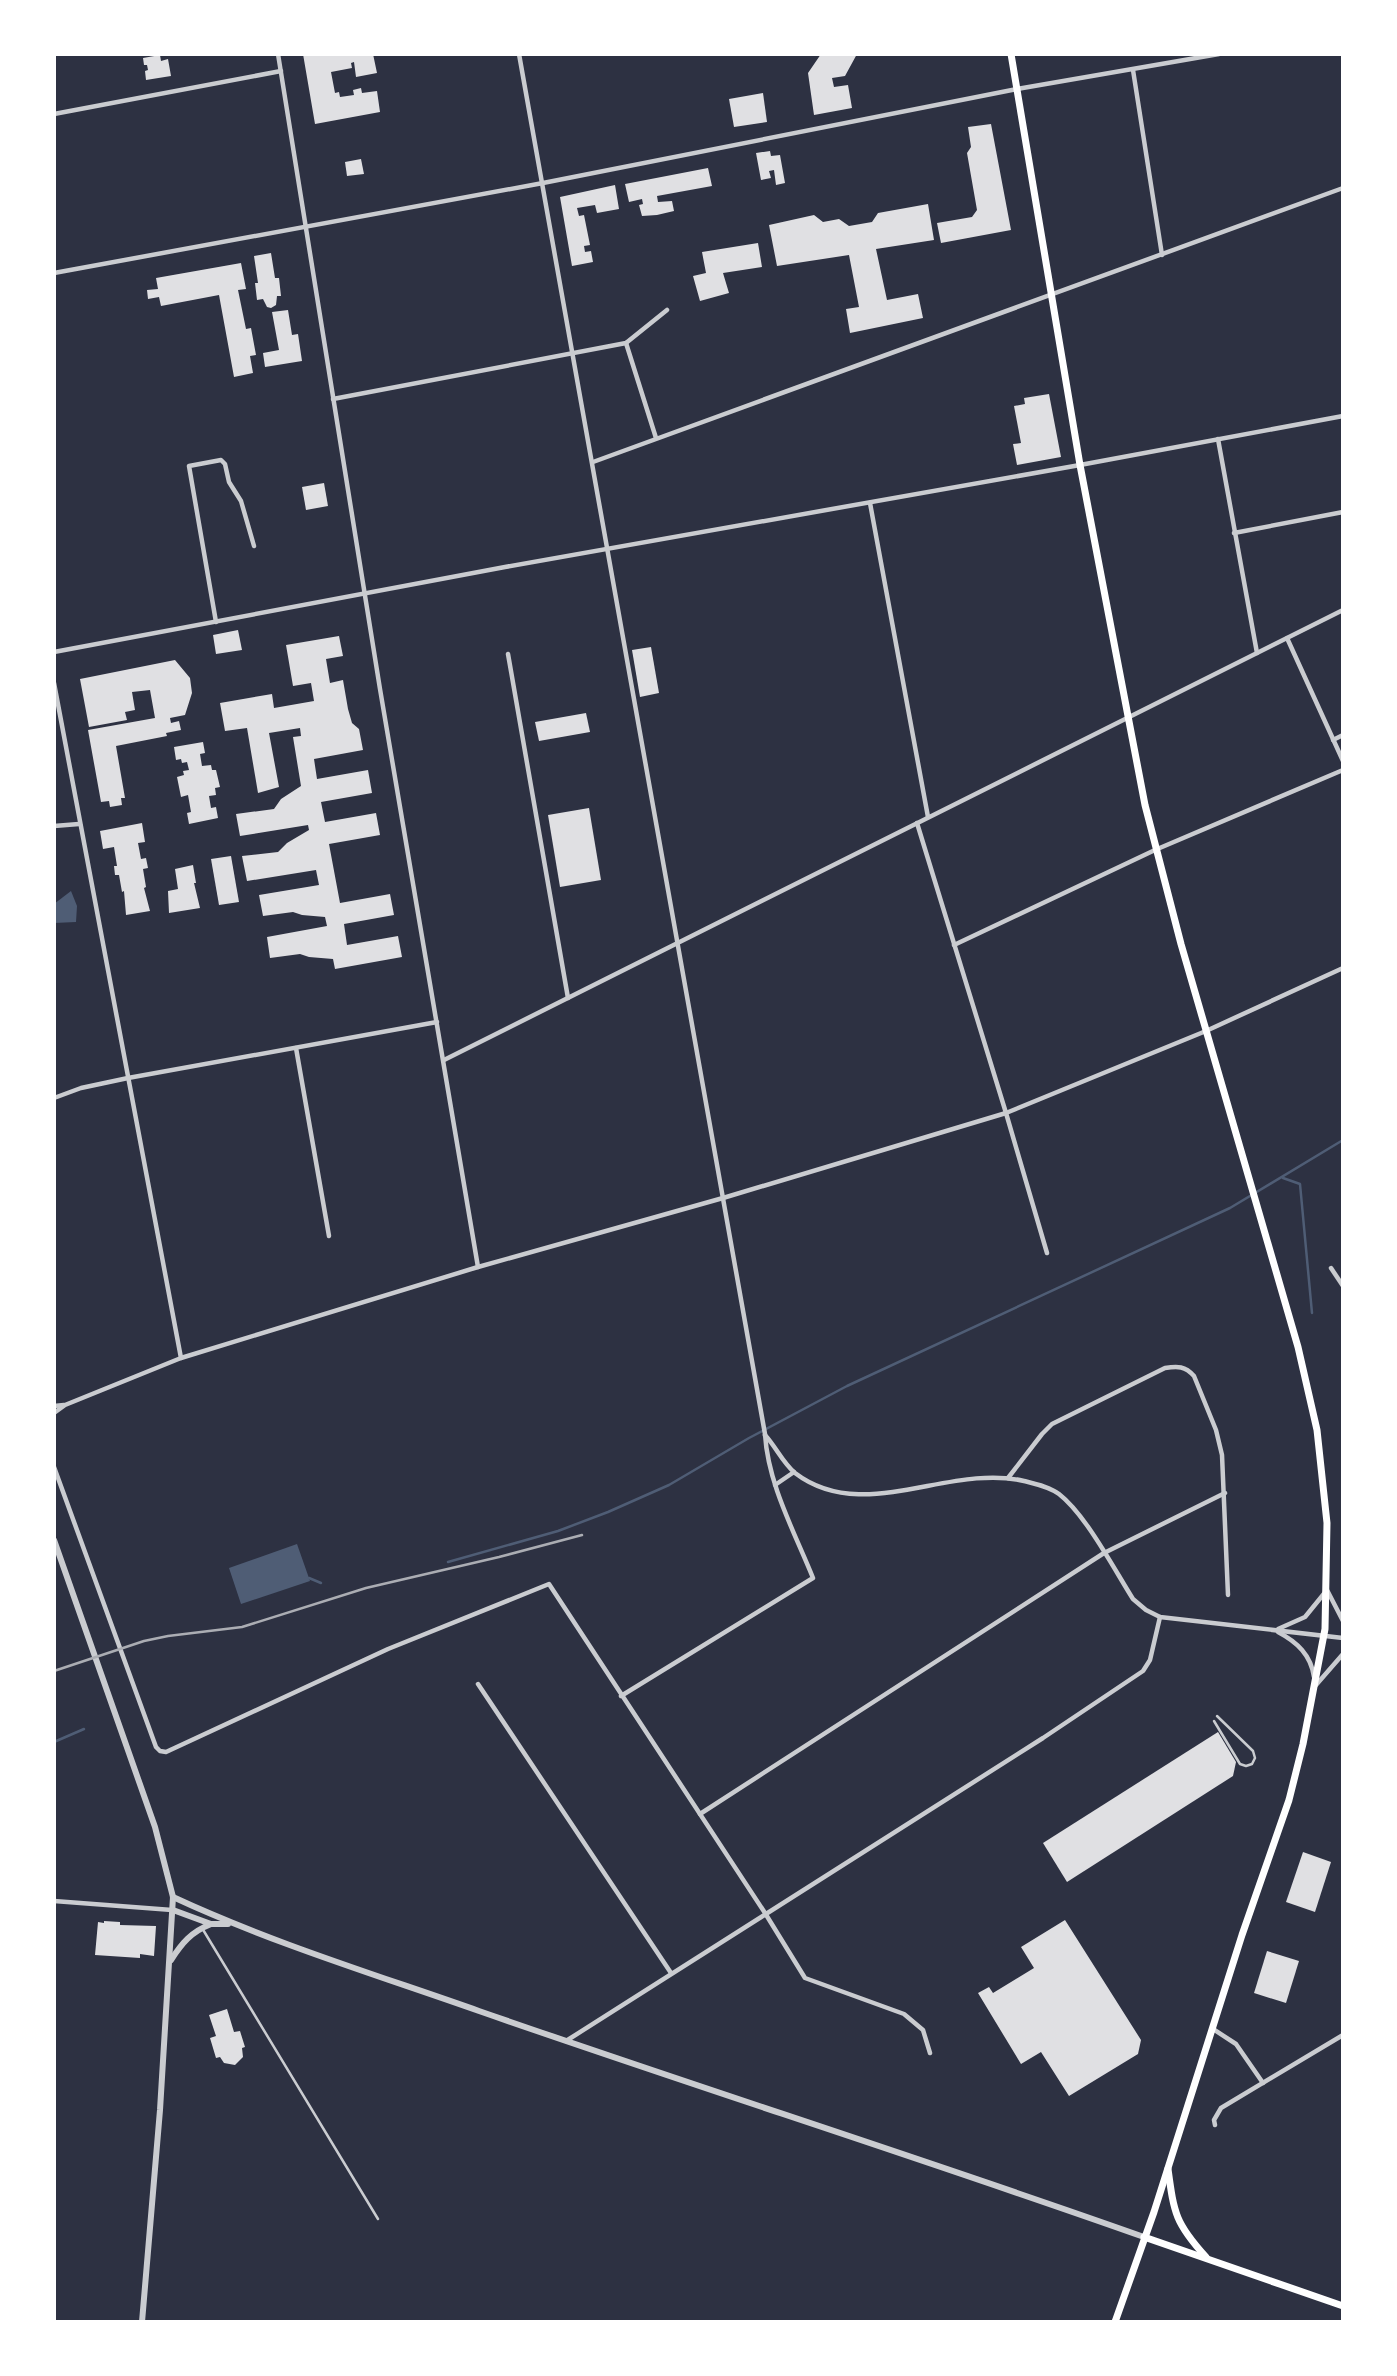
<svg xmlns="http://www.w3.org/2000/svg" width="1397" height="2376" font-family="Figtree,sans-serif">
	<rect width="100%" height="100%" fill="#2d3142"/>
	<!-- water -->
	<g fill="#4f5d75">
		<path d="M 71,891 L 77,906 L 76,922 L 54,923 L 54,904 Z"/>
		<path d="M 297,1544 L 310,1581 L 241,1604 L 229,1568 Z"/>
	</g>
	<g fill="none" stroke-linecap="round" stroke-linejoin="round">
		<!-- stream -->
		<g stroke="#4f5d75" stroke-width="2.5">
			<path d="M 1283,1178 L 1300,1184 L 1312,1313"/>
			<path d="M 448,1562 L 558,1531 L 608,1512 L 669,1485 L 749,1438 L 847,1386 L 1230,1208 L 1343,1140"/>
			<path d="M 309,1578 L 321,1583"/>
			<path d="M 54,1742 L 84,1729"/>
		</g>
	</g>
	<!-- building -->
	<g fill="#e0e0e3">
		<path d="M 303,54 L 373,54 L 377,73 L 356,77 L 354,62 L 351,63 L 352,68 L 331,72 L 335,93 L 339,92 L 340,97 L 354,95 L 353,90 L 361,88 L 362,93 L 377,91 L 380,112 L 315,124 Z"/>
		<path d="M 821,54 L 857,54 L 845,76 L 832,78 L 834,87 L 848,85 L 852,108 L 814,115 L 808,73 Z"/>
		<path d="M 160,55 L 161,61 L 168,59 L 171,76 L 146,80 L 145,71 L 148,70 L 147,65 L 144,65 L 143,58 Z"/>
		<path d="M 763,93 L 767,122 L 734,127 L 729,99 Z"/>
		<path d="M 991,124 L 1011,230 L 941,243 L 937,223 L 972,217 L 977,210 L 967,153 L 971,147 L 968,127 Z"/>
		<path d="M 770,151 L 771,156 L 780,155 L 785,183 L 776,185 L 774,170 L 769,171 L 771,178 L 761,180 L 756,153 Z"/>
		<path d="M 361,159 L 364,174 L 347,176 L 345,162 Z"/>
		<path d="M 708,168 L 712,186 L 657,196 L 658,202 L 672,201 L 674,211 L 657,215 L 642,216 L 639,205 L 643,204 L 642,199 L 629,202 L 625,184 Z"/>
		<path d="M 615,185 L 619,209 L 597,213 L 595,205 L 577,208 L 579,216 L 584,215 L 590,245 L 584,246 L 585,252 L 591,251 L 593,262 L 572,266 L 560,197 Z"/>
		<path d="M 928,204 L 934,240 L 876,249 L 887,300 L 918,294 L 923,318 L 850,333 L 846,309 L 859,307 L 849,255 L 777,266 L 769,225 L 814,215 L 823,222 L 839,219 L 849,226 L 872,222 L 878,213 Z"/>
		<path d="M 758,243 L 762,267 L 723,273 L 729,293 L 700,301 L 693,276 L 706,273 L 702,252 Z"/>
		<path d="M 271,253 L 275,278 L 279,278 L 281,296 L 277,296 L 276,305 L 271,308 L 267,307 L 263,299 L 257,300 L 255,283 L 258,283 L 254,256 Z"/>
		<path d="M 241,263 L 246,289 L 238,290 L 246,329 L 251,328 L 256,355 L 250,356 L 253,373 L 234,377 L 219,295 L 161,306 L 159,297 L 148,299 L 147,290 L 158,289 L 156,278 Z"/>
		<path d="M 288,310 L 292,335 L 298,334 L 302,361 L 265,367 L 263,353 L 279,350 L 272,312 Z"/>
		<path d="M 1049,394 L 1061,457 L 1017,465 L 1013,444 L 1021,443 L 1014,406 L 1025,404 L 1024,398 Z"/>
		<path d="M 324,483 L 328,506 L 306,510 L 302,487 Z"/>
		<path d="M 238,630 L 242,650 L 216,654 L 213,635 Z"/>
		<path d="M 339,636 L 343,656 L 326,659 L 330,683 L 343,680 L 348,709 L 352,723 L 359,729 L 363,750 L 314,759 L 317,779 L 368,770 L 372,793 L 321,802 L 325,822 L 376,813 L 380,835 L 329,844 L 340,903 L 390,894 L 394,915 L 344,924 L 347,945 L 398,936 L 402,957 L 335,969 L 333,959 L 309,957 L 300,954 L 270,958 L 267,937 L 327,926 L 325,917 L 302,915 L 293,912 L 263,916 L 259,895 L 319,885 L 316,870 L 247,881 L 242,856 L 278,852 L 287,843 L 309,830 L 308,825 L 240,836 L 236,814 L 274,809 L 281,799 L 301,786 L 293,737 L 301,736 L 300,728 L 269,733 L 279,787 L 258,793 L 247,728 L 225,731 L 220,703 L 272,694 L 274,708 L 314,701 L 311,683 L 293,686 L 286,645 Z"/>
		<path d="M 651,647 L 659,693 L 640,697 L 632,650 Z"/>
		<path d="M 175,660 L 190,678 L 192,693 L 185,715 L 170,718 L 171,723 L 179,721 L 181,730 L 166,733 L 167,736 L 116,746 L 125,798 L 121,798 L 122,805 L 110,807 L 109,801 L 101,802 L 88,730 L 155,718 L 150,690 L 132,692 L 135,710 L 125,712 L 127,720 L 89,727 L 80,679 Z"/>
		<path d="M 586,713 L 590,732 L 539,741 L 535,722 Z"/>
		<path d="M 203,742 L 205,753 L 200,754 L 202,766 L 211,765 L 212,770 L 216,770 L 220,787 L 215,788 L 216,795 L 209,796 L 211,808 L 216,807 L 218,818 L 189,824 L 187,813 L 191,812 L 188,795 L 181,797 L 177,777 L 184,775 L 183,771 L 189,770 L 187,762 L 182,763 L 181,759 L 176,760 L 174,747 Z"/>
		<path d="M 589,808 L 601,880 L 560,887 L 548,815 Z"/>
		<path d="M 142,823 L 145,842 L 138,843 L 141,859 L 146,858 L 148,868 L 143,869 L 146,887 L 144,888 L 150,911 L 126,915 L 124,891 L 122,892 L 119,875 L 115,875 L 114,866 L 117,866 L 114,847 L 103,849 L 100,831 Z"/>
		<path d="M 231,856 L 239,902 L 219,905 L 211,859 Z"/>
		<path d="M 193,865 L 196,883 L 194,883 L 200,908 L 169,913 L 168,891 L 178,889 L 175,869 Z"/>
		<path d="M 1218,1732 L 1236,1762 L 1233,1776 L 1067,1882 L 1043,1843 Z"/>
		<path d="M 1303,1852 L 1331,1862 L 1315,1912 L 1286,1902 Z"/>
		<path d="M 1065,1920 L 1141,2040 L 1138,2054 L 1069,2096 L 1041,2052 L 1021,2064 L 978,1993 L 989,1987 L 993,1993 L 1034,1968 L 1021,1947 Z"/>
		<path d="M 104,1921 L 120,1922 L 120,1925 L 156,1926 L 154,1956 L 140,1954 L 140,1958 L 95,1955 L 98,1922 L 104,1923 Z"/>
		<path d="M 1267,1951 L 1299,1961 L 1286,2003 L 1254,1993 Z"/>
		<path d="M 227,2009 L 234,2032 L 240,2031 L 245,2047 L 242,2048 L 243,2057 L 235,2065 L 224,2063 L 220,2057 L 216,2058 L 210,2038 L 216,2036 L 209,2015 Z"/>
	</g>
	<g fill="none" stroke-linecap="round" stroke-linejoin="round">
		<!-- service -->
		<g stroke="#caccd0" stroke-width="2.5">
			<path d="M 1214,1721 L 1240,1764 L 1246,1766 L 1252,1764 L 1255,1758 L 1253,1751 L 1217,1716"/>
			<path d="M 202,1928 L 378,2219"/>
		</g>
		<!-- minor -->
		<g stroke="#caccd0" stroke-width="4.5">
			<path d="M 278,54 L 380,689 L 478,1267"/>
			<path d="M 519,54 L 765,1434 C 768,1484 794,1531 813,1578 L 621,1696"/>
			<path d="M 1133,70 L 1162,255"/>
			<path d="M 54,114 L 281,71"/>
			<path d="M 54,273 L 543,183 L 1017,89 L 1219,54"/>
			<path d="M 626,343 L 656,438"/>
			<path d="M 333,399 L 626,343 L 667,310"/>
			<path d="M 1218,439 L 1257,653"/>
			<path d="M 593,462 L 1343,188"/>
			<path d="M 870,503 L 928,817"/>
			<path d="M 1234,533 L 1343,512"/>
			<path d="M 216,622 L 189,466 L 221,460 L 225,464 L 229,482 L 241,501 L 254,546"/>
			<path d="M 1287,638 L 1343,761"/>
			<path d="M 54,652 L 505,567 L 1080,465 L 1343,416"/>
			<path d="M 508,654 L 568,998"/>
			<path d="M 54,683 L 181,1358"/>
			<path d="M 1333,740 L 1343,735"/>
			<path d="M 917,823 L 1006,1113 L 1047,1253"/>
			<path d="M 54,826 L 79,824"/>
			<path d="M 954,945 L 1155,850 L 1343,770"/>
			<path d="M 296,1048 L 329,1236"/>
			<path d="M 444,1060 L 1343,610"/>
			<path d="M 54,1098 L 81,1088 L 128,1078 L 437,1022"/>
			<path d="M 1331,1268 L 1343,1286"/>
			<path d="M 54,1406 L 64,1405"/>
			<path d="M 54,1413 L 65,1405 L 181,1358 L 478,1267 L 723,1198 L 1006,1113 L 1206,1031 L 1343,968"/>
			<path d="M 765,1435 C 776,1447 783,1463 795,1473 C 863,1525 949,1463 1024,1481 C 1036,1484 1050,1487 1059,1494 C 1086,1515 1114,1569 1133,1599 L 1146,1610 L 1160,1617 L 1343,1638"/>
			<path d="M 54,1467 L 156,1747 L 160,1751 L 166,1752 L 388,1649 L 549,1584 L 765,1913 L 805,1978 L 904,2014 L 923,2030 L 930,2053"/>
			<path d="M 1008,1478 L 1042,1434 L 1052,1424 L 1165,1368 C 1178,1366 1185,1366 1194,1376 L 1216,1430 L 1222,1455 L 1228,1595"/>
			<path d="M 775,1485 L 794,1472"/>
			<path d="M 1278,1629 L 1305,1617 L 1327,1590 L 1343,1621"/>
			<path d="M 1278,1632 C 1297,1642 1311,1655 1314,1677"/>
			<path d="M 478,1684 L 671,1973"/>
			<path d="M 1316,1685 L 1343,1654"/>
			<path d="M 700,1814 L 1104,1553 L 1225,1493"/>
			<path d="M 54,1901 L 172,1910"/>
			<path d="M 1213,2029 L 1236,2044 L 1263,2083"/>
			<path d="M 566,2041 L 1043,1738 L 1143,1671 L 1150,1660 L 1160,1617"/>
			<path d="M 1215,2125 L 1214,2120 L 1221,2108 L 1343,2035"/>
		</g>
		<!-- tertiary -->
		<g stroke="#caccd0" stroke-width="6">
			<path d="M 54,1540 L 155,1827 L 173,1897 L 160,2110 L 142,2322"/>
			<path d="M 173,1897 C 272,1943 377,1975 479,2011 C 700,2088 924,2159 1144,2237"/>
			<path d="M 173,1910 L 211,1924 L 228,1924"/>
			<path d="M 171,1960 C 182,1943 191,1932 211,1924"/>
		</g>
		<!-- secondary -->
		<g stroke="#fff" stroke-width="7">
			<path d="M 1168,2169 C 1174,2213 1175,2223 1206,2257"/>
			<path d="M 1144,2237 L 1343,2306"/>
		</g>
		<!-- primary -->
		<path stroke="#fff" stroke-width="7" d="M 1011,54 L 1080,465 L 1145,805 L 1181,944 L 1298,1347 L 1317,1430 L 1327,1523 L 1325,1629 L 1303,1744 L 1289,1800 L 1242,1935 L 1154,2212 L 1115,2322"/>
		<!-- rail -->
		<path stroke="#abadb3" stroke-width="2.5" d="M 54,1671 L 144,1641 L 168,1636 L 242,1627 L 366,1588 L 499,1557 L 582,1535"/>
	</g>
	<!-- border -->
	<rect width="1397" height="2376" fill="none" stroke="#ffffff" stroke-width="112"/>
</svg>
